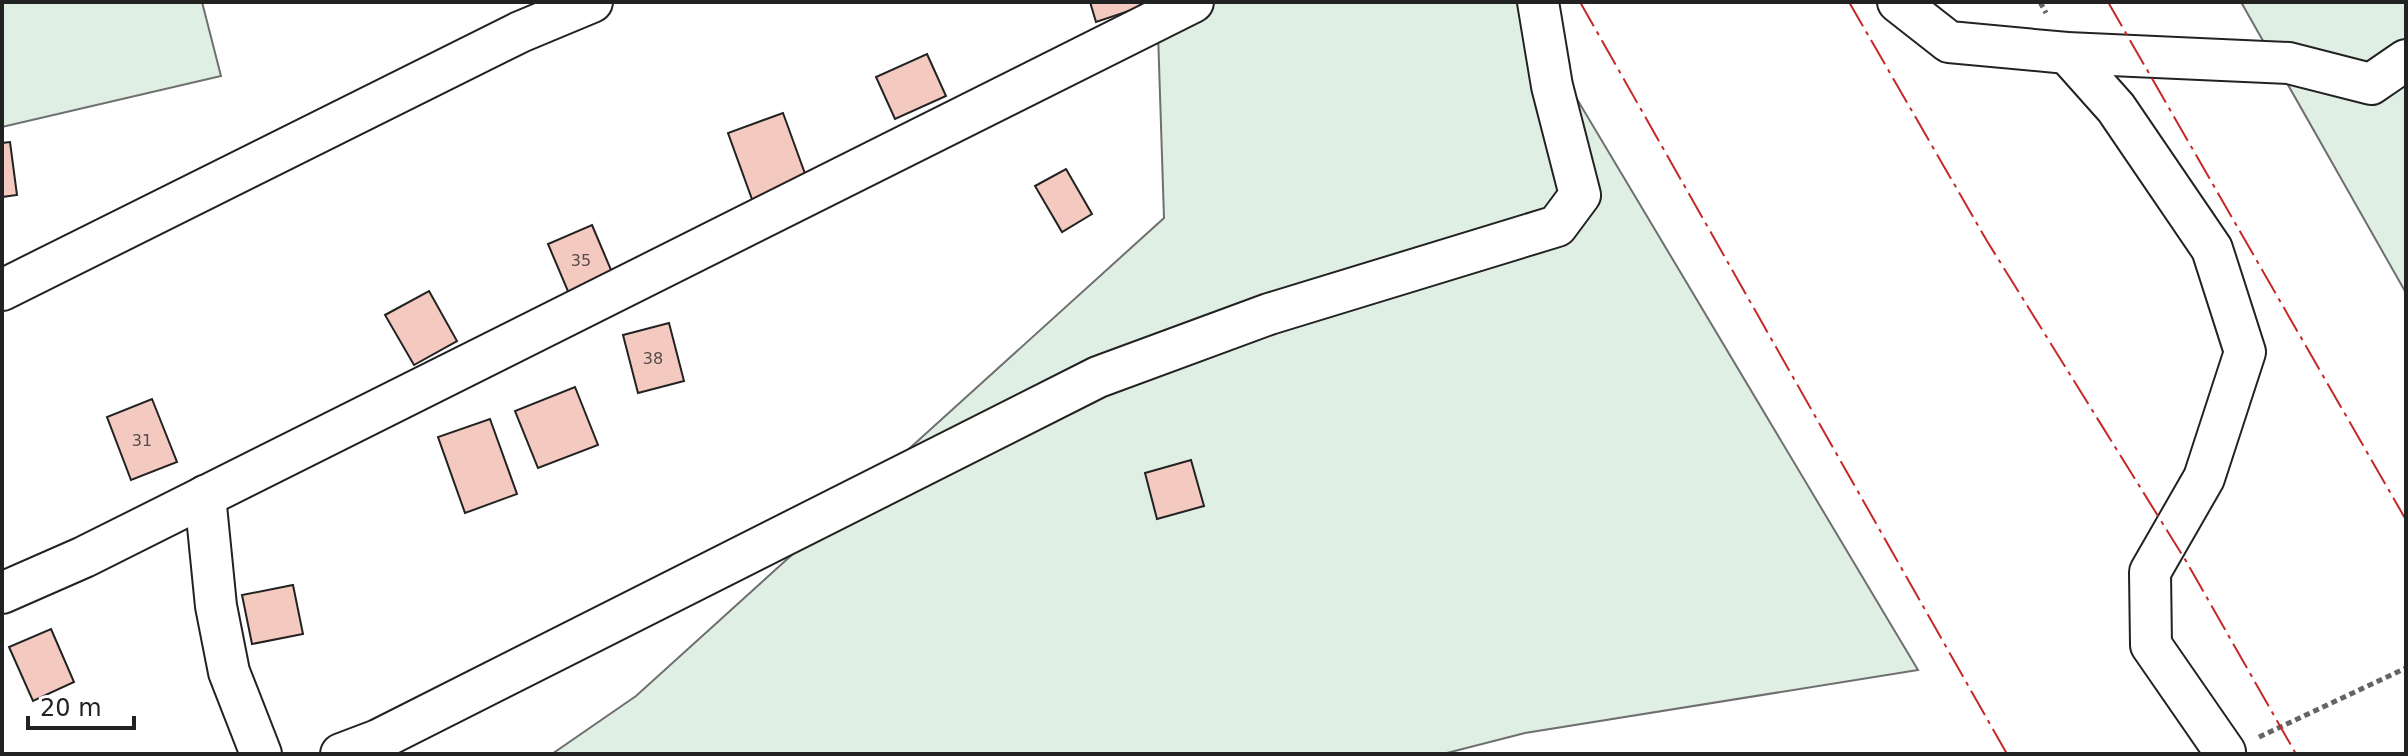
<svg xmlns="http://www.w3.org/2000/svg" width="2408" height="756" font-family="'DejaVu Sans',sans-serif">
	<rect width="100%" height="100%" fill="#fff"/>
	<!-- green -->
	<g fill="#e0efe3" stroke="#6f6f6f" stroke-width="2">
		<path d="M 2,2 L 202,2 L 221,76 L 2,127 Z"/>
		<path d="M 1157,2 L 1519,2 L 1918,670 L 1525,733 L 1443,754 L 552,754 L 636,696 L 1164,218 Z"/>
		<path d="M 2241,2 L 2406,2 L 2406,293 Z"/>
	</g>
	<!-- building -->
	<g fill="#f3c9c0" stroke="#222" stroke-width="2">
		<path d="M 1090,2 L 1139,2 L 1141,7 L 1096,22 Z"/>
		<path d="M 927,54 L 946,96 L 895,119 L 876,77 Z"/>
		<path d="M 783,113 L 808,182 L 753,202 L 728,133 Z"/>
		<path d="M 10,142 L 17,195 L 2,197 L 2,143 Z"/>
		<path d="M 1066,169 L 1092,214 L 1062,232 L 1035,186 Z"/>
		<path d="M 592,225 L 614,277 L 570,296 L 548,244 Z"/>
		<path d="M 429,291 L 457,341 L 414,365 L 385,315 Z"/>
		<path d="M 669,323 L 684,381 L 638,393 L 623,335 Z"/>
		<path d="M 575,387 L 598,445 L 538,468 L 515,411 Z"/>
		<path d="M 152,399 L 177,462 L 131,480 L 107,417 Z"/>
		<path d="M 490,419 L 517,494 L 465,513 L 438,437 Z"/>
		<path d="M 1191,460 L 1204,506 L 1157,519 L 1145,473 Z"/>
		<path d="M 293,585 L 303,634 L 252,644 L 242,595 Z"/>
		<path d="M 51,629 L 74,682 L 33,701 L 9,647 Z"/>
	</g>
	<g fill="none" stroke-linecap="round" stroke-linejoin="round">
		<!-- minor casing -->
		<g stroke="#222" stroke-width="44">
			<g id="minor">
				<path d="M 1898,2 L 1949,42 L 2067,53 L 2289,63 L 2371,84 L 2406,60"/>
				<path d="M 2067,53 L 2116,108 L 2212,249 L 2245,352 L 2204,478 L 2150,572 L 2151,645 L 2225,752"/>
				<path d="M 2,290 L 520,32 L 592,2"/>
				<path d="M 205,496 L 216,606 L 229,672 L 261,754"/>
				<path d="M 2,593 L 84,557 L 1193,2"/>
				<path d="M 341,754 L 378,740 L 1098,377 L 1269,314 L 1557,226 L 1580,195 L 1552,86 L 1538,2"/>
			</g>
		</g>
		<!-- path -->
		<g stroke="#646464" stroke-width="5" stroke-dasharray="6 4" stroke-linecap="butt">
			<path d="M 2040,2 L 2046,13"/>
			<path d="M 2259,737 L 2406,668"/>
		</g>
		<!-- minor -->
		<use href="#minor" stroke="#fff" stroke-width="40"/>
		<!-- power -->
		<g stroke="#c62828" stroke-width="2" stroke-dasharray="28 6 4 6" stroke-linecap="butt">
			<path d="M 1580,2 L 2007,754"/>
			<path d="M 1849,2 L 1987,241 L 2186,561 L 2296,754"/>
			<path d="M 2108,2 L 2406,520"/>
		</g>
	</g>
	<g text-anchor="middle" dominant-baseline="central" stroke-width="6" stroke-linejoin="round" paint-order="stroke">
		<!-- number labels -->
		<g font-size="16" fill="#564c4a">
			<text x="581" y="260">35</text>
			<text x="653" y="358">38</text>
			<text x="142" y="440">31</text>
		</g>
	</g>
	<!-- border -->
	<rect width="2408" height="756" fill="none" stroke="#222222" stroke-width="8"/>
	<!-- scale -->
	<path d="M28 716v12h106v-12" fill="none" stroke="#222222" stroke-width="4"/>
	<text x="40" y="716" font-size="24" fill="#222222" stroke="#ffffff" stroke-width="6" paint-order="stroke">20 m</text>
</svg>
